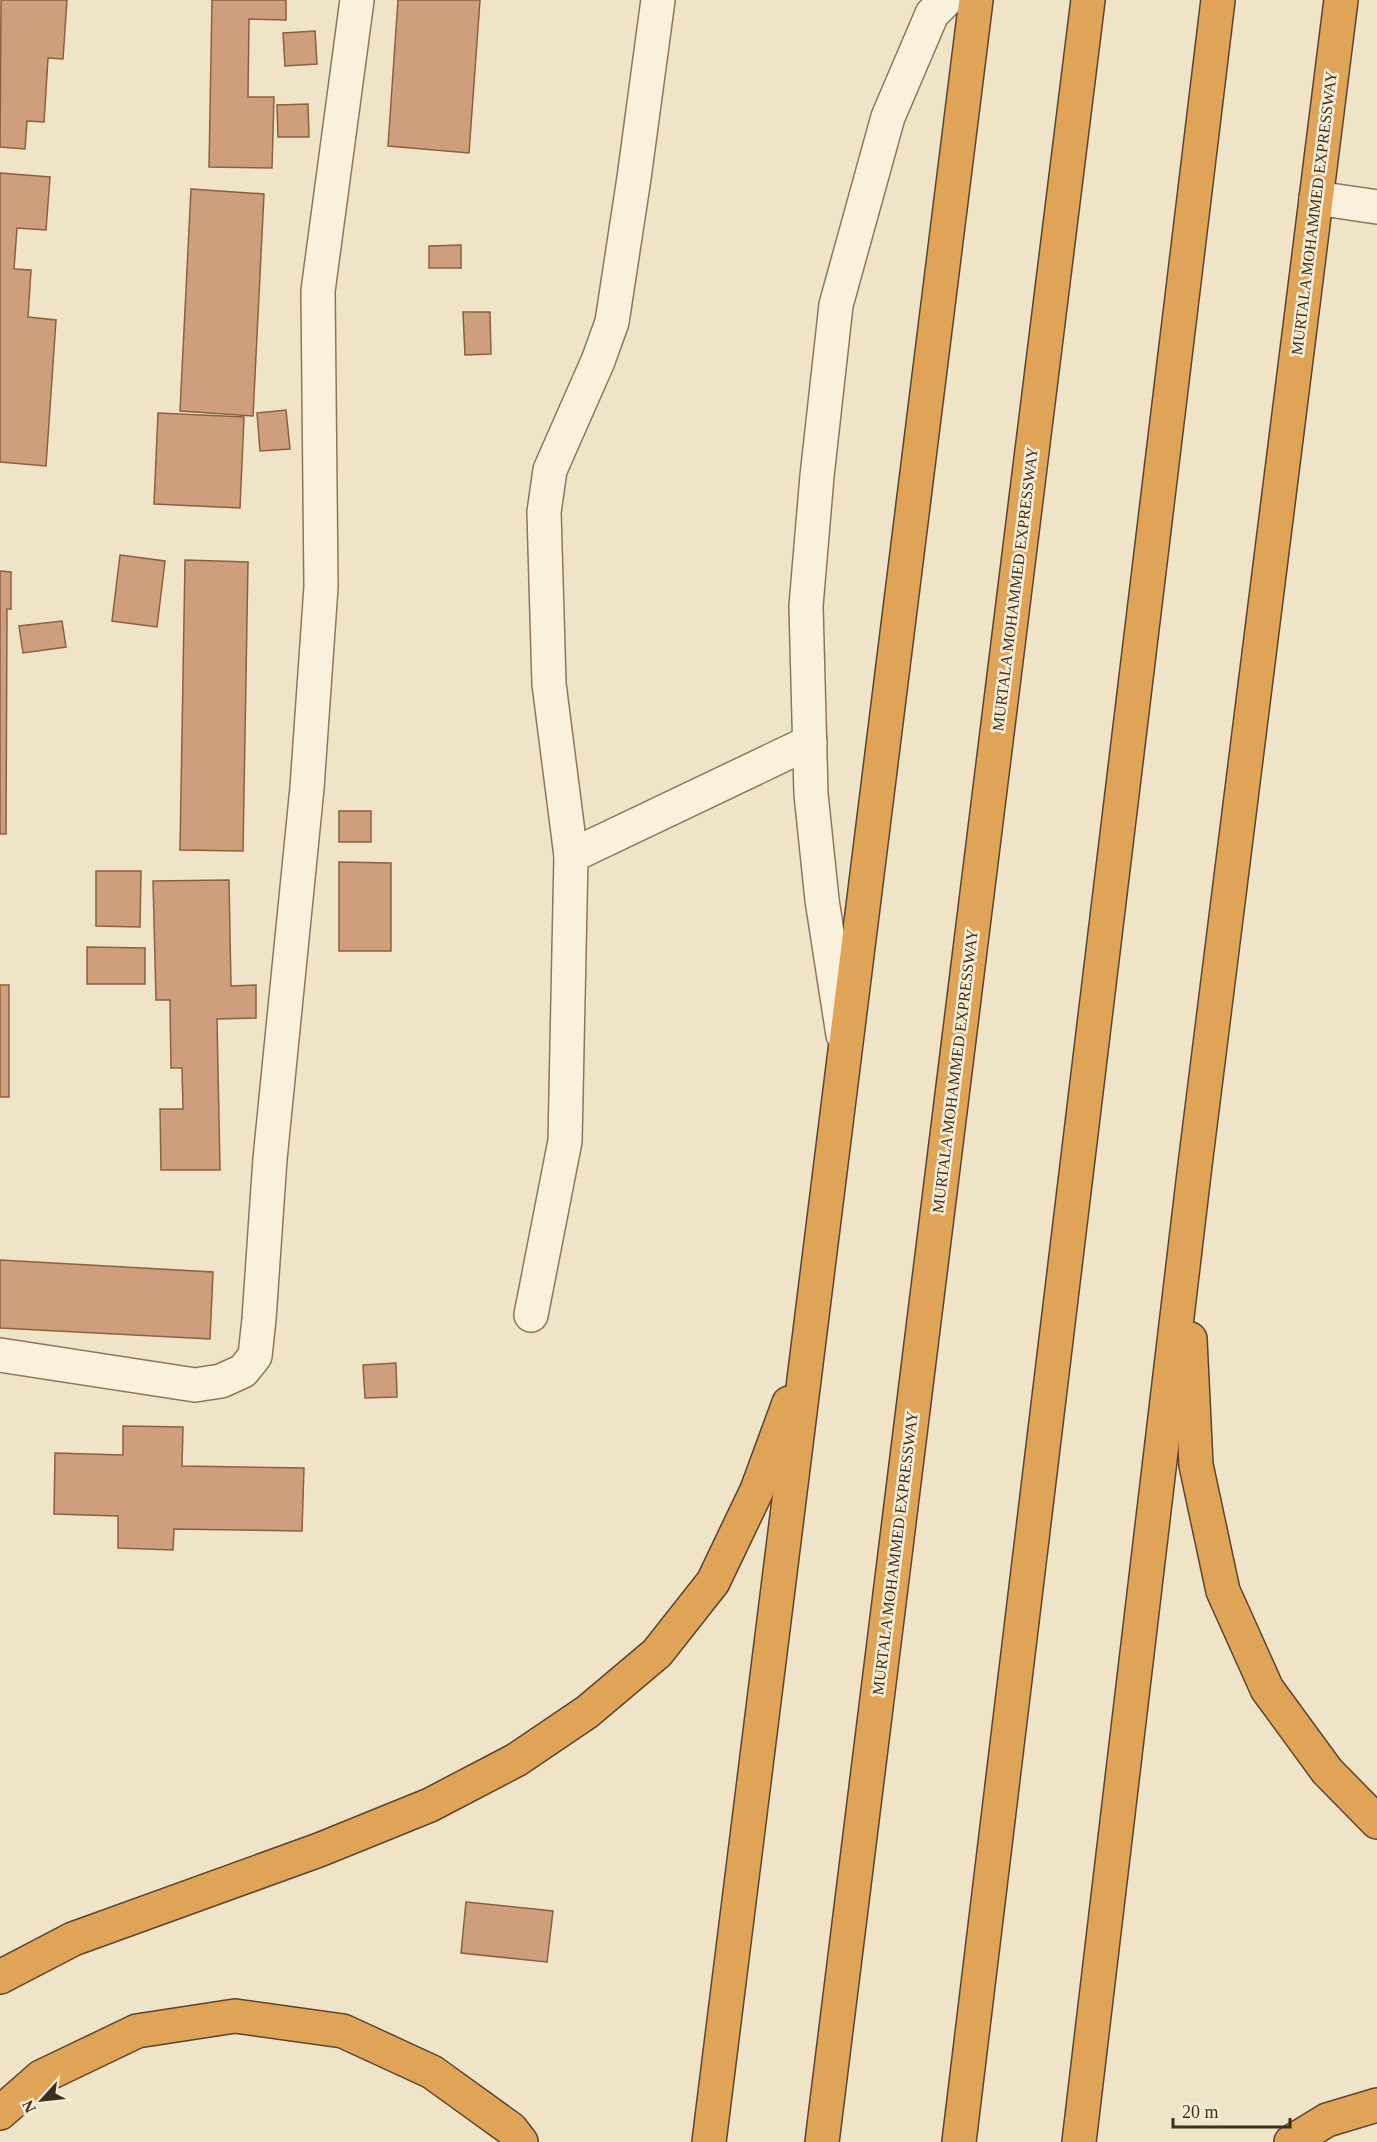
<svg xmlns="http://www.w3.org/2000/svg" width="1377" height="2142" font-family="Georgia,serif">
	<rect width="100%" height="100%" fill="#f0e4c8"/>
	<!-- building -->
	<g fill="#cf9f7d" stroke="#8d5f41" stroke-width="1.5">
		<path d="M 1,0 L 67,0 L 63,59 L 48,58 L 44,122 L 27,121 L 25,149 L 0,147 Z"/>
		<path d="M 212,0 L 286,0 L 286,20 L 249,19 L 248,97 L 274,97 L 272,168 L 209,167 Z"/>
		<path d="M 398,0 L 480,0 L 469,153 L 388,146 Z"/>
		<path d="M 315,31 L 317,64 L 285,66 L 283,33 Z"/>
		<path d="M 308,104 L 309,137 L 278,137 L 277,105 Z"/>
		<path d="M 0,173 L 50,177 L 46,230 L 17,228 L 14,269 L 31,270 L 28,317 L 56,320 L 46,466 L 0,462 Z"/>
		<path d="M 191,189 L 264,194 L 253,416 L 180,411 Z"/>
		<path d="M 461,245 L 461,268 L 429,268 L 429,246 Z"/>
		<path d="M 463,312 L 490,312 L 491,354 L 465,355 Z"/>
		<path d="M 286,410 L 290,449 L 260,451 L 257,413 Z"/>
		<path d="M 158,413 L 244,417 L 240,508 L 154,504 Z"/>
		<path d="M 120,555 L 165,561 L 157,627 L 112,621 Z"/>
		<path d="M 185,560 L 248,562 L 243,851 L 180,850 Z"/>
		<path d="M 0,571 L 11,572 L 11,609 L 7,609 L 6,834 L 0,834 Z"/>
		<path d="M 62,621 L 66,647 L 23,653 L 19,626 Z"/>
		<rect x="339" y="811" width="32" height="31"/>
		<path d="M 339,862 L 391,863 L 391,951 L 339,951 Z"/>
		<path d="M 96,871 L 141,871 L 140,927 L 96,926 Z"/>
		<path d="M 229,880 L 231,986 L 256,985 L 256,1018 L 217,1019 L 220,1170 L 161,1170 L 160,1109 L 183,1109 L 182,1068 L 171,1068 L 170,1000 L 156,1000 L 153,881 Z"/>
		<path d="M 87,947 L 145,948 L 145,984 L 87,984 Z"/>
		<rect x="0" y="985" width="9" height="112"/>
		<path d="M 0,1260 L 213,1272 L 210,1339 L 0,1328 Z"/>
		<path d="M 396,1363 L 397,1397 L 365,1398 L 363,1365 Z"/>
		<path d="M 123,1426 L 183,1427 L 182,1466 L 304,1468 L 302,1531 L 174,1529 L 173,1550 L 118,1548 L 118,1516 L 54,1514 L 55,1453 L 123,1455 Z"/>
		<path d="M 466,1902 L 553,1911 L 547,1962 L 461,1953 Z"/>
	</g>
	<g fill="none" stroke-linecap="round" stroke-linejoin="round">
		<!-- minor casing -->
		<g stroke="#8d765c" stroke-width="36">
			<g id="minor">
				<path d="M 1316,198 L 1377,207"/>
				<path d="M 571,856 L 810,742"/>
				<path d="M 843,1035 L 822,900 L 811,794 L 806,606 L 817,476 L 836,305 L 888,117 L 932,14 L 946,0"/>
				<path d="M 531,1315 L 565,1141 L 571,856 L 549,684 L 544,512 L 550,470 L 598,361 L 612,322 L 634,178 L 658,0"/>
				<path d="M 0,1355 L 195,1385 L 221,1381 L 243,1371 L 255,1356 L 259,1319 L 270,1159 L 307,788 L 321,587 L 318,291 L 357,0"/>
			</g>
		</g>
		<!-- highway casing -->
		<g stroke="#5b4430" stroke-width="36">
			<g id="highway">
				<path d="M 1190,1339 L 1196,1465 L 1223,1591 L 1267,1689 L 1327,1771 L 1377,1822"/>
				<path d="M 0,1977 L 73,1939 L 319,1850 L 430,1805 L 516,1760 L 587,1712 L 657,1653 L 713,1582 L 757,1490 L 789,1403"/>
				<path d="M 0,2113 L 41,2077 L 137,2031 L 235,2016 L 343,2031 L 432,2072 L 511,2129 L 521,2142"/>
				<path d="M 709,2142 L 976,0"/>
				<path d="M 822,2142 L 1088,0"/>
				<path d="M 959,2142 L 1218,0"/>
				<path d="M 1079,2142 L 1195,1165 L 1341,0"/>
				<path d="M 1291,2142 L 1327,2120 L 1377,2105"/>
			</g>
		</g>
		<!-- minor -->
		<use href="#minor" stroke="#faf1dc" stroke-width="33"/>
		<!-- highway -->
		<use href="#highway" stroke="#e0a458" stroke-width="33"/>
	</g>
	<g text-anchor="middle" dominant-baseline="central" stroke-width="5" stroke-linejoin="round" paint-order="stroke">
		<!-- street labels -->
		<g font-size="16" fill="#3d2e20" stroke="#f7eed8">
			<text transform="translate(1314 213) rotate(-83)">MURTALA MOHAMMED EXPRESSWAY</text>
			<text transform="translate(1015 589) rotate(-83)">MURTALA MOHAMMED EXPRESSWAY</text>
			<text transform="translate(955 1071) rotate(-83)">MURTALA MOHAMMED EXPRESSWAY</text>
			<text transform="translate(895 1553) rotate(-83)">MURTALA MOHAMMED EXPRESSWAY</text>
		</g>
	</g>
	<!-- north arrow -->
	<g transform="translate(42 2100) rotate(243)" stroke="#f7eed8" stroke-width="4.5" paint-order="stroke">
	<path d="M0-4.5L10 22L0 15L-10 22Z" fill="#3d2e20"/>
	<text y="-9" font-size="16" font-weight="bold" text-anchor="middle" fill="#3d2e20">N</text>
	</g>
	<!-- scale -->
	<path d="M1173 2118v9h117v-9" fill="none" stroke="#3d2e20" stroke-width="3"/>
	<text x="1182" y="2118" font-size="18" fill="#3d2e20" stroke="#f7eed8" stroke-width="4.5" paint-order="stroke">20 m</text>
</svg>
